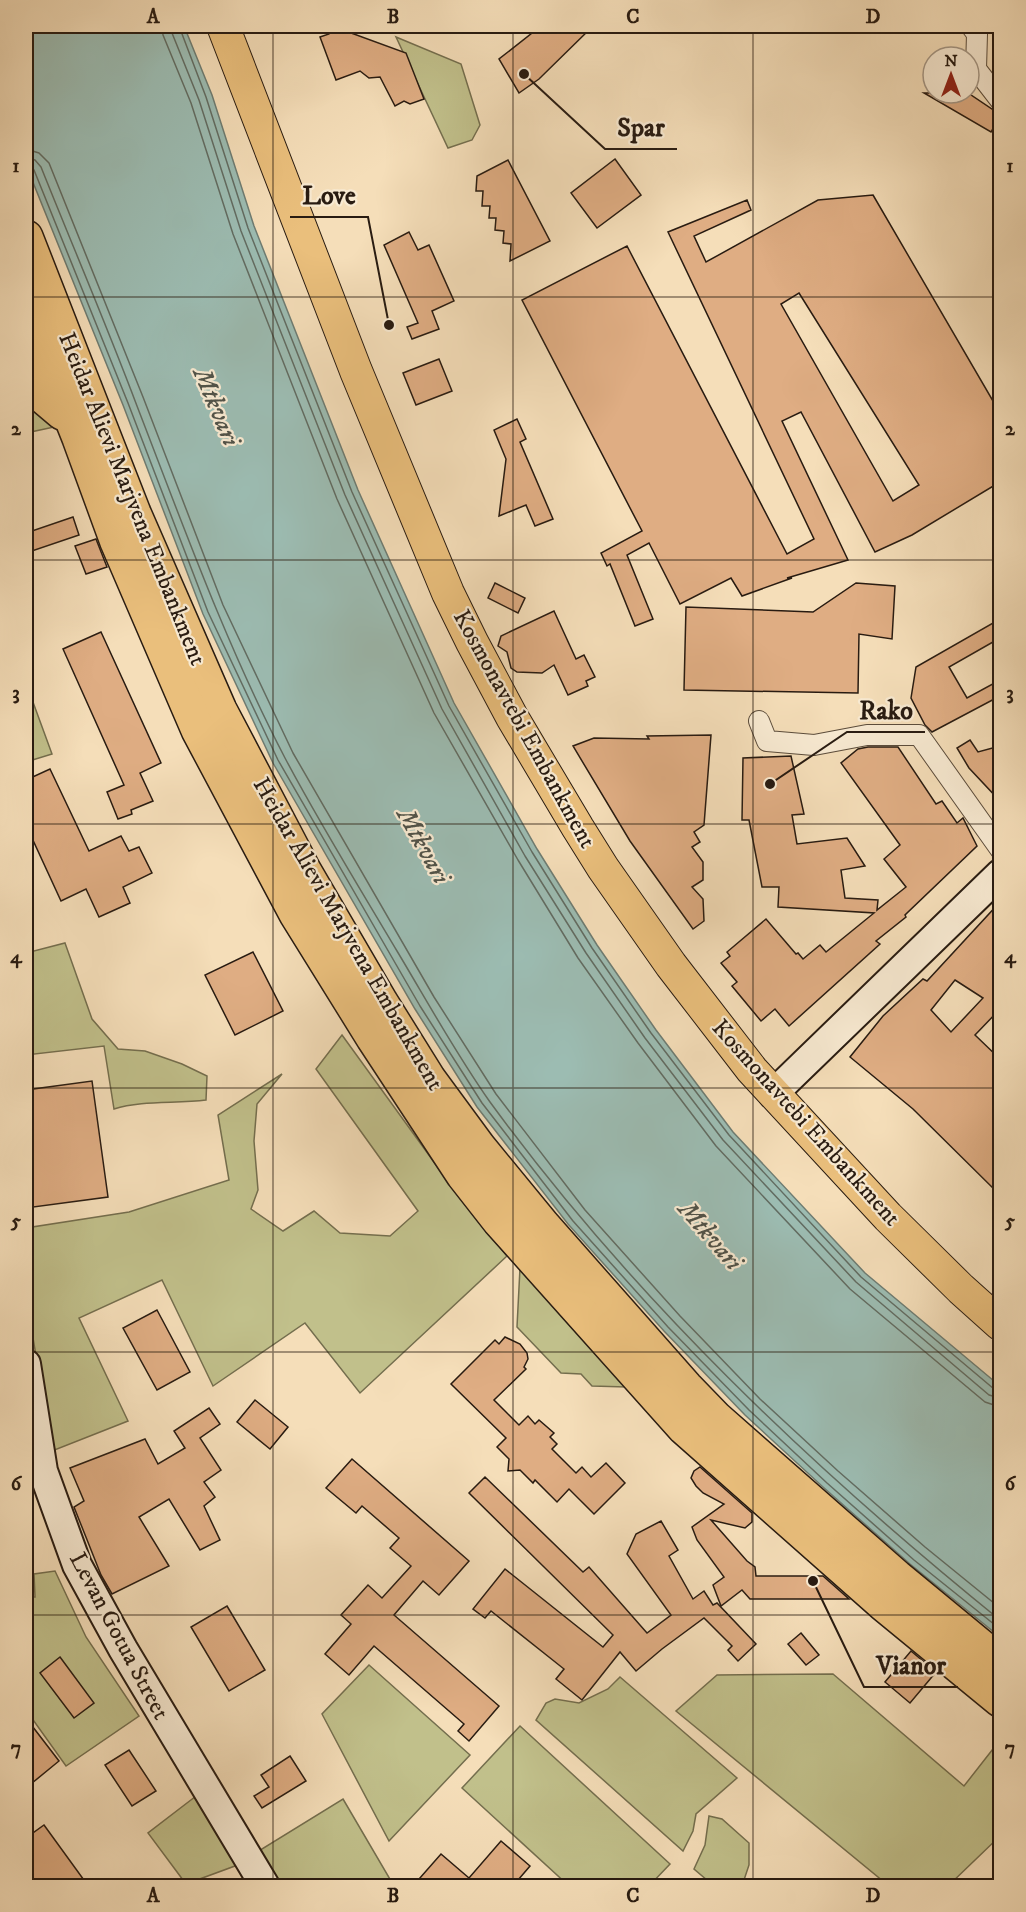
<svg xmlns="http://www.w3.org/2000/svg" width="1026" height="1912" font-family="'IM FELL DW Pica',serif">
	<rect width="100%" height="100%" fill="#f5deb9"/>
	<filter id="stains"><feTurbulence type="fractalNoise" baseFrequency=".00333" numOctaves="4"/><feColorMatrix values="0 0 0 0 .2 0 0 0 0 .09 0 0 0 0 .02 0 0 0 .5 -.17"/></filter>
	<radialGradient id="worn" r=".72"><stop offset=".6" stop-color="#630" stop-opacity="0"/><stop offset="1" stop-color="#630" stop-opacity=".3"/></radialGradient>
	<!-- green -->
	<g fill="#c1c08b" stroke="#746e4e" stroke-width="1.5">
		<path d="M 396,37 L 461,64 L 480,125 L 472,140 L 448,148 Z"/>
		<path d="M 26,383 L 54,427 L 26,433 Z"/>
		<path d="M 26,683 L 52,754 L 26,762 Z"/>
		<path d="M 65,943 L 92,1019 L 118,1049 L 145,1051 L 182,1064 L 207,1076 L 206,1100 C 176,1104 142,1100 114,1109 L 104,1046 L 26,1055 L 26,953 Z"/>
		<path d="M 342,1035 L 460,1198 L 507,1256 L 360,1393 L 305,1323 L 213,1386 L 162,1280 L 79,1318 L 128,1421 L 52,1451 L 26,1296 L 26,1228 L 129,1212 L 229,1180 L 218,1115 L 282,1074 L 257,1104 L 254,1141 L 258,1190 L 251,1209 L 283,1231 L 314,1211 L 340,1233 L 390,1236 L 418,1211 L 316,1069 Z"/>
		<path d="M 520,1268 L 626,1387 L 592,1386 L 581,1374 L 561,1373 L 517,1327 Z"/>
		<path d="M 55,1571 L 86,1637 L 139,1716 L 66,1766 L 26,1710 L 26,1597 L 35,1597 L 34,1574 Z"/>
		<path d="M 369,1665 L 470,1755 L 389,1841 L 322,1714 Z"/>
		<path d="M 833,1674 L 964,1786 L 1000,1740 L 1000,1836 L 948,1886 L 889,1886 L 676,1711 L 717,1675 Z"/>
		<path d="M 620,1677 L 737,1778 L 696,1814 L 693,1831 L 683,1851 L 536,1720 L 546,1703 L 555,1699 L 579,1703 L 608,1689 Z"/>
		<path d="M 520,1726 L 670,1864 L 649,1886 L 569,1886 L 462,1788 Z"/>
		<path d="M 200,1793 L 243,1863 L 186,1884 L 148,1833 Z"/>
		<path d="M 343,1799 L 394,1886 L 277,1886 L 257,1852 Z"/>
		<path d="M 709,1816 L 722,1819 L 749,1843 L 749,1865 L 742,1886 L 714,1886 L 694,1869 L 705,1845 Z"/>
	</g>
	<!-- water -->
	<path fill="#9cbcb2" stroke="#6e7c72" stroke-width="1.5" d="M 26,26 L 184,26 L 212,95 L 254,226 L 358,490 L 454,703 L 537,849 L 597,945 L 656,1030 L 733,1132 L 865,1273 L 1000,1386 L 1000,1637 L 910,1564 L 823,1487 L 745,1415 L 664,1331 L 568,1224 L 477,1107 L 415,1009 L 273,763 L 203,614 L 123,405 L 26,165 Z"/>
	<g fill="none" stroke-linecap="round" stroke-linejoin="round">
		<!-- shore -->
		<g stroke="#626c62" stroke-width="1.5">
			<path d="M 162,26 L 163,35 L 191,103 L 233,234 L 337,499 L 434,713 L 518,860 L 578,958 L 638,1043 L 716,1146 L 850,1289 L 985,1402 L 1000,1407"/>
			<path d="M 171,26 L 172,33 L 199,100 L 241,231 L 345,495 L 442,709 L 525,856 L 586,953 L 645,1038 L 723,1140 L 856,1282 L 989,1395 L 1000,1398"/>
			<path d="M 179,26 L 206,97 L 248,228 L 352,492 L 449,706 L 532,852 L 592,948 L 651,1033 L 729,1135 L 861,1277 L 994,1389 L 1000,1390"/>
			<path d="M 26,149 L 39,153 L 49,163 L 143,397 L 223,605 L 293,753 L 434,997 L 496,1094 L 585,1210 L 680,1316 L 760,1399 L 838,1471 L 925,1547 L 1000,1608"/>
			<path d="M 26,158 L 35,160 L 41,167 C 73,247 107,326 137,406 C 183,525 226,645 285,758 C 320,824 359,887 397,951 C 427,1001 456,1054 490,1102 C 634,1299 811,1467 1000,1620"/>
			<path d="M 26,166 L 30,166 L 34,170 L 128,403 L 208,612 L 278,760 L 420,1006 L 482,1103 L 573,1221 L 668,1327 L 749,1410 L 827,1483 L 914,1560 L 1000,1629"/>
		</g>
	</g>
	<!-- building -->
	<g fill="#dfad83" stroke="#281b11" stroke-width="1.5" fill-rule="evenodd">
		<path d="M 332,26 L 406,53 L 424,99 L 410,104 L 404,101 L 395,106 L 380,77 L 369,78 L 360,71 L 336,80 L 320,37 L 329,34 Z"/>
		<path d="M 541,26 L 593,26 L 539,79 L 519,93 L 499,59 Z"/>
		<path d="M 924,93 L 968,93 L 995,111 L 1000,112 L 1000,116 L 991,132 Z"/>
		<path d="M 615,159 L 641,195 L 597,228 L 571,193 Z"/>
		<path d="M 508,160 L 550,241 L 510,261 L 511,244 L 503,243 L 504,231 L 495,230 L 496,218 L 489,218 L 490,206 L 482,206 L 483,191 L 476,191 L 477,176 Z"/>
		<path d="M 873,195 L 1000,413 L 1000,482 L 912,535 L 875,552 L 801,412 L 782,421 L 848,560 L 787,578 L 792,578 L 742,596 L 731,578 L 680,604 L 649,543 L 627,555 L 653,619 L 635,626 L 610,564 L 607,566 L 601,553 L 642,531 L 522,300 L 627,246 L 787,554 L 814,539 L 668,232 L 747,200 L 751,210 L 694,236 L 706,262 L 818,200 ZM 799,293 L 919,485 L 893,501 L 781,304 Z"/>
		<path d="M 409,232 L 418,250 L 429,245 L 454,301 L 432,311 L 439,329 L 412,339 L 407,327 L 418,323 L 384,245 Z"/>
		<path d="M 439,359 L 452,391 L 416,405 L 403,373 Z"/>
		<path d="M 517,419 L 526,439 L 520,442 L 553,519 L 535,526 L 526,505 L 499,516 L 506,459 L 494,430 Z"/>
		<path d="M 73,517 L 79,535 L 26,553 L 26,533 Z"/>
		<path d="M 96,539 L 107,567 L 86,574 L 75,546 Z"/>
		<path d="M 495,583 L 525,598 L 518,613 L 488,598 Z"/>
		<path d="M 856,583 L 895,586 L 892,639 L 859,634 L 858,693 L 684,690 L 686,607 L 813,612 Z"/>
		<path d="M 554,611 L 576,659 L 584,655 L 595,677 L 586,681 L 588,686 L 568,695 L 554,665 L 542,673 L 517,672 L 511,668 L 507,652 L 498,646 L 501,636 Z"/>
		<path d="M 1000,619 L 1000,638 L 949,667 L 967,698 L 1000,680 L 1000,696 L 932,732 L 925,725 L 911,698 L 916,667 Z"/>
		<path d="M 101,632 L 161,763 L 140,773 L 153,801 L 131,810 L 132,814 L 118,819 L 107,792 L 124,785 L 63,649 Z"/>
		<path d="M 711,735 L 704,825 L 694,832 L 700,842 L 692,847 L 703,862 L 703,880 L 692,887 L 703,899 L 704,921 L 693,929 L 630,841 L 573,746 L 594,738 L 649,739 L 647,736 Z"/>
		<path d="M 970,740 L 978,752 L 1000,746 L 1000,801 L 969,768 L 957,748 Z"/>
		<path d="M 868,747 L 898,747 L 936,804 L 942,801 L 957,823 L 963,818 L 977,846 L 905,915 L 906,917 L 876,941 L 880,944 L 789,1026 L 775,1009 L 761,1021 L 732,986 L 737,982 L 721,963 L 730,956 L 727,952 L 766,919 L 796,954 L 798,953 L 803,959 L 820,945 L 826,952 L 874,913 L 778,907 L 779,887 L 762,887 L 749,820 L 742,820 L 743,758 L 791,756 L 804,814 L 792,815 L 797,844 L 847,838 L 865,866 L 841,870 L 845,898 L 878,900 L 877,910 L 906,887 L 884,859 L 900,845 L 841,763 L 858,749 Z"/>
		<path d="M 50,769 L 89,851 L 121,836 L 129,851 L 139,847 L 152,873 L 123,887 L 130,903 L 99,917 L 86,889 L 61,901 L 26,825 L 26,780 Z"/>
		<path d="M 1000,902 L 1000,940 L 994,947 L 1000,953 L 1000,1009 L 975,1035 L 1000,1059 L 1000,1195 L 913,1109 L 850,1057 L 883,1016 L 923,979 L 927,981 ZM 955,980 L 983,998 L 951,1032 L 931,1010 Z"/>
		<path d="M 253,952 L 283,1011 L 235,1035 L 205,975 Z"/>
		<path d="M 92,1081 L 108,1197 L 26,1208 L 26,1090 Z"/>
		<path d="M 157,1310 L 190,1372 L 157,1390 L 123,1328 Z"/>
		<path d="M 505,1337 L 520,1344 L 527,1353 L 528,1359 L 524,1367 L 526,1369 L 494,1400 L 519,1425 L 528,1416 L 535,1424 L 539,1420 L 554,1433 L 550,1437 L 557,1444 L 552,1449 L 576,1473 L 582,1467 L 591,1477 L 606,1463 L 625,1483 L 594,1514 L 569,1489 L 557,1502 L 535,1480 L 533,1483 L 520,1470 L 508,1471 L 509,1459 L 497,1447 L 506,1438 L 451,1384 L 495,1340 L 499,1344 Z"/>
		<path d="M 255,1400 L 288,1427 L 270,1449 L 237,1422 Z"/>
		<path d="M 209,1408 L 220,1424 L 200,1438 L 221,1470 L 204,1482 L 215,1497 L 204,1506 L 220,1540 L 200,1550 L 169,1499 L 139,1517 L 169,1566 L 112,1594 L 101,1575 L 74,1507 L 84,1501 L 70,1468 L 145,1439 L 158,1464 L 185,1448 L 174,1431 Z"/>
		<path d="M 352,1459 L 469,1561 L 439,1595 L 423,1581 L 394,1615 L 499,1706 L 469,1741 L 458,1731 L 464,1724 L 374,1646 L 349,1675 L 325,1654 L 351,1624 L 341,1615 L 368,1585 L 382,1598 L 411,1566 L 390,1548 L 399,1538 L 362,1506 L 356,1513 L 326,1488 Z"/>
		<path d="M 700,1467 L 752,1513 L 752,1522 L 745,1528 L 711,1520 L 747,1561 L 755,1567 L 756,1576 L 823,1576 L 849,1599 L 750,1599 L 742,1590 L 721,1606 L 713,1585 L 724,1577 L 697,1540 L 692,1527 L 724,1504 L 703,1493 L 696,1486 L 691,1478 L 694,1471 Z"/>
		<path d="M 485,1477 L 583,1572 L 589,1567 L 647,1633 L 671,1615 L 627,1554 L 636,1534 L 661,1521 L 678,1550 L 669,1556 L 693,1599 L 704,1591 L 713,1605 L 717,1603 L 756,1644 L 738,1661 L 728,1650 L 732,1646 L 704,1618 L 662,1649 L 636,1671 L 620,1652 L 582,1700 L 556,1679 L 564,1669 L 491,1611 L 485,1618 L 473,1609 L 505,1569 L 603,1647 L 613,1635 L 469,1493 Z"/>
		<path d="M 227,1606 L 265,1670 L 229,1691 L 191,1627 Z"/>
		<path d="M 801,1633 L 819,1655 L 806,1665 L 788,1644 Z"/>
		<path d="M 911,1651 L 936,1672 L 910,1703 L 885,1682 Z"/>
		<path d="M 60,1657 L 94,1703 L 74,1718 L 40,1673 Z"/>
		<path d="M 26,1718 L 59,1761 L 26,1788 Z"/>
		<path d="M 129,1750 L 156,1791 L 132,1806 L 105,1765 Z"/>
		<path d="M 290,1756 L 306,1781 L 262,1808 L 254,1796 L 269,1787 L 261,1775 Z"/>
		<path d="M 44,1825 L 89,1887 L 39,1887 L 26,1868 L 26,1838 Z"/>
		<path d="M 501,1841 L 530,1866 L 512,1887 L 412,1887 L 441,1854 L 469,1878 Z"/>
	</g>
	<g fill="none" stroke-linecap="round" stroke-linejoin="round">
		<!-- street casing -->
		<g stroke="#5b4c3b" stroke-width="22">
			<g id="street">
				<path d="M 971,26 L 977,34 L 976,69 L 1000,100"/>
				<path d="M 759,721 L 767,741 L 814,745 L 867,735 L 919,735 L 1000,849"/>
			</g>
		</g>
		<!-- secondary casing -->
		<g stroke="#281b11" stroke-width="32">
			<g id="secondary">
				<path d="M 773,1094 L 1000,874"/>
				<path d="M 26,1364 L 43,1471 L 77,1565 L 123,1649 L 265,1886"/>
			</g>
		</g>
		<!-- primary casing -->
		<g stroke="#281b11" stroke-width="34">
			<path id="primary" d="M 223,26 L 356,371 L 448,593 L 472,642 L 512,717 L 578,828 L 603,868 L 671,965 L 752,1070 L 888,1217 L 961,1289 L 1000,1324"/>
		</g>
		<!-- highway casing -->
		<g stroke="#281b11" stroke-width="36">
			<g id="highway">
				<path d="M 26,237 L 134,513 L 220,710 L 304,870 L 381,1002 L 429,1079 L 479,1147 L 543,1225 L 686,1387 L 716,1418 L 897,1577 L 1000,1662"/>
				<path d="M 26,305 L 79,438 L 117,542 L 198,730 L 296,914 L 373,1038 L 463,1175 L 499,1221 L 684,1428 L 883,1604 L 1000,1700"/>
				<path d="M 26,372 L 36,391 L 62,413"/>
			</g>
		</g>
		<!-- street -->
		<use href="#street" stroke="#f8ead2" stroke-width="20"/>
		<!-- secondary -->
		<use href="#secondary" stroke="#f8ead2" stroke-width="28"/>
		<!-- primary -->
		<use href="#primary" stroke="#eabf7c" stroke-width="32"/>
		<!-- highway -->
		<use href="#highway" stroke="#eabf7c" stroke-width="33"/>
	</g>
	<!-- grid -->
	<path fill="none" stroke="#281b11" stroke-width="1.5" stroke-opacity="0.55" d="M 273,26 L 273,1886M 513,26 L 513,1886M 753,26 L 753,1886M 26,297 L 1000,297M 26,560 L 1000,560M 26,824 L 1000,824M 26,1088 L 1000,1088M 26,1352 L 1000,1352M 26,1615 L 1000,1615"/>
	<g text-anchor="middle" dominant-baseline="central" stroke-width="4.5" stroke-linejoin="round" paint-order="stroke">
		<!-- street labels -->
		<g font-size="24" fill="#281b11" stroke="#f8ead2">
			<text transform="translate(132 499) rotate(68)">Heidar Alievi Marjvena Embankment</text>
			<text transform="translate(524 729) rotate(61)">Kosmonavtebi Embankment</text>
			<text transform="translate(348 934) rotate(60)">Heidar Alievi Marjvena Embankment</text>
			<text transform="translate(806 1123) rotate(48)">Kosmonavtebi Embankment</text>
			<text transform="translate(119 1636) rotate(62)">Levan Gotua Street</text>
		</g>
		<!-- water labels -->
		<g font-size="26" font-style="italic" fill="#515349" stroke="#f8ead2">
			<text transform="translate(216 407) rotate(67)">Mtkvari</text>
			<text transform="translate(423 846) rotate(61)">Mtkvari</text>
			<text transform="translate(710 1236) rotate(49)">Mtkvari</text>
		</g>
	</g>
	<!-- callouts -->
	<path fill="none" stroke="#281b11" stroke-width="2" d="M524 74L605 149H677M389 325L368 217H290M770 784L847 732H925M813 1581L864 1687H958"/>
	<g fill="#281b11" stroke="#f8ead2" stroke-width="2">
		<circle cx="524" cy="74" r="6"/>
		<circle cx="389" cy="325" r="6"/>
		<circle cx="770" cy="784" r="6"/>
		<circle cx="813" cy="1581" r="6"/>
	</g>
	<g font-size="26" text-anchor="middle" font-weight="bold" fill="#281b11" stroke="#f8ead2" stroke-width="4.5" stroke-linejoin="round" paint-order="stroke">
		<text x="641" y="136">Spar</text>
		<text x="329" y="204">Love</text>
		<text x="886" y="719">Rako</text>
		<text x="911" y="1674">Vianor</text>
	</g>
	<!-- margin -->
	<rect width="1026" height="1912" fill="none" stroke="#f5deb9" stroke-width="66"/>
	<!-- north arrow -->
	<g transform="translate(951 75)"><circle r="28" fill="#f8ead2" stroke="#a59785" stroke-width="1.5"/>
	<path d="M0-4.5L10 22L0 15L-10 22Z" fill="#8f2418"/>
	<text y="-9" font-size="16" font-weight="bold" text-anchor="middle" fill="#281b11">N</text>
	</g>
	<rect x="33" y="33" width="960" height="1846" fill="none" stroke="#281b11" stroke-width="2"/>
	<g font-size="20" text-anchor="middle" font-weight="bold" fill="#281b11">
		<text x="153" y="23">A</text>
		<text x="393" y="23">B</text>
		<text x="633" y="23">C</text>
		<text x="873" y="23">D</text>
		<text x="16" y="172">1</text>
		<text x="1010" y="172">1</text>
		<text x="16" y="435">2</text>
		<text x="1010" y="435">2</text>
		<text x="16" y="699">3</text>
		<text x="1010" y="699">3</text>
		<text x="16" y="963">4</text>
		<text x="1010" y="963">4</text>
		<text x="16" y="1227">5</text>
		<text x="1010" y="1227">5</text>
		<text x="16" y="1490">6</text>
		<text x="1010" y="1490">6</text>
		<text x="16" y="1754">7</text>
		<text x="1010" y="1754">7</text>
		<text x="153" y="1902">A</text>
		<text x="393" y="1902">B</text>
		<text x="633" y="1902">C</text>
		<text x="873" y="1902">D</text>
	</g>
	<rect width="100%" height="100%" filter="url(#stains)"/>
	<rect width="100%" height="100%" fill="url(#worn)"/>
</svg>
